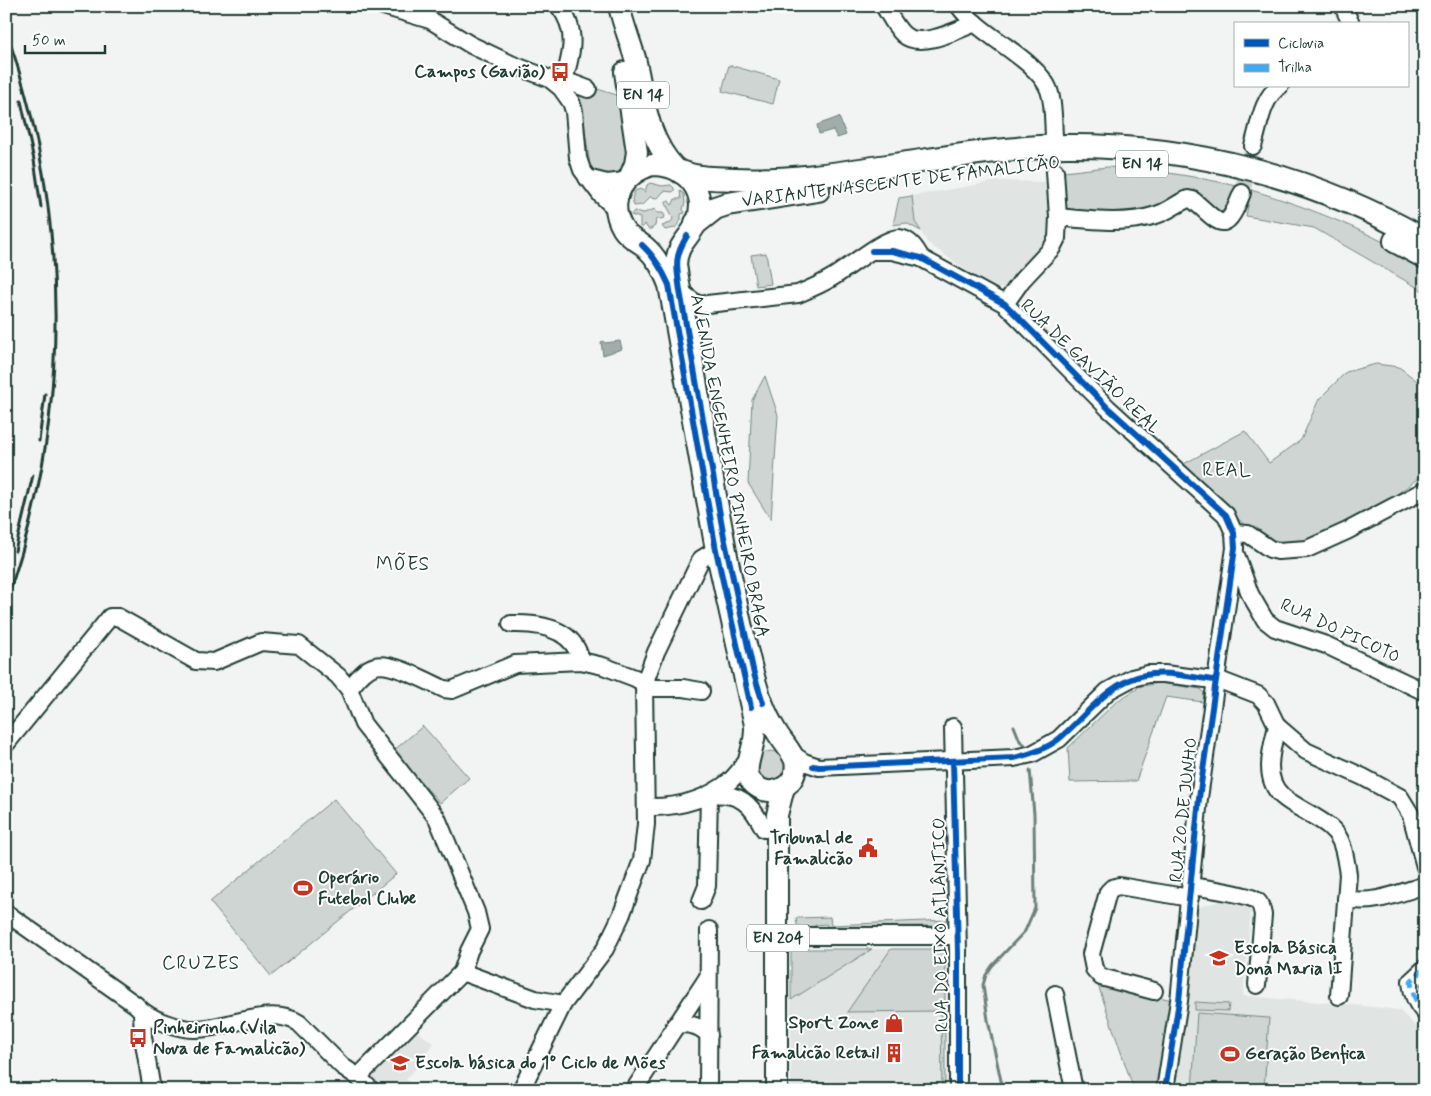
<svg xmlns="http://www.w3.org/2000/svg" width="1431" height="1096" font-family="Mynerve,sans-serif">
	<rect width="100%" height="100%" fill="#f2f3f3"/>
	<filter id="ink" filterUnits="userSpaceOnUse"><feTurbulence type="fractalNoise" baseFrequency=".02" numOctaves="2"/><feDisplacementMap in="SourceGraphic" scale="10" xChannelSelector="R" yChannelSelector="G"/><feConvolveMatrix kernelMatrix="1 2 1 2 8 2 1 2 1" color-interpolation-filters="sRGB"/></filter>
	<g filter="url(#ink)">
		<!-- built -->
		<g fill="#e0e4e3">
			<path d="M 998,181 L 1047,182 L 1051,223 L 1048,242 L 1018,282 L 1004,288 L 991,288 L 928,243 L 915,222 L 912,196 Z"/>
			<path d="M 1221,901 L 1240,903 L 1248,906 L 1251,911 L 1243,996 L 1346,1004 L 1399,1010 L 1425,1035 L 1425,1090 L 1174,1090 L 1197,912 L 1201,906 Z"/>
			<rect x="791" y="949" width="154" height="141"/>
			<path d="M 413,1029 L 434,1043 L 424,1056 L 426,1058 L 406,1079 L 417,1090 L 376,1090 L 369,1080 L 370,1073 Z"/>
		</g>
		<!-- green -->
		<g fill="#ced5d3" stroke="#768984">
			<path d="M 729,65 L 779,79 L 773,104 L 722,91 Z"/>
			<path d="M 594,88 L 620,96 L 631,155 L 616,178 L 598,176 L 590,167 L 582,106 L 576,93 L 592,98 Z"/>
			<path d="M 1107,167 C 1150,169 1194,176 1237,186 L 1229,213 L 1225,216 L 1217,212 L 1195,190 L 1190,191 L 1166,205 L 1126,214 L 1063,213 L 1064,172 Z"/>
			<path d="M 650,183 L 662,186 L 671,185 L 674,188 L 674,191 L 672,192 L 664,191 L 658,198 L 650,197 L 642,205 L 634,206 L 632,199 L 635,191 L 640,189 L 645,192 L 647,185 Z"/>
			<path d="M 1251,190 C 1312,208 1370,232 1425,265 L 1425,292 L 1314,228 L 1246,216 Z"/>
			<path d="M 680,191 L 684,194 L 685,203 L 683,209 L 685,213 L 681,214 L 681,220 L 675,228 L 665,230 L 662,226 L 670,223 L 673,219 C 672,212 666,208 666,201 L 669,201 L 672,205 L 673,204 L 675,199 L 681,199 Z"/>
			<path d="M 912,196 L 915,222 L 921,231 L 906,223 L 893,225 L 899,198 Z"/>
			<path d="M 655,209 L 657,213 L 663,213 L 665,216 L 664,218 L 656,220 L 655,226 L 651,229 L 648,229 L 645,224 L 643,227 L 640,227 L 640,218 L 631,215 L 634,211 L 644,213 Z"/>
			<path d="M 766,253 L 771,284 L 756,286 L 751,255 Z"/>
			<path d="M 1376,364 L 1399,367 L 1425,387 L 1425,473 L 1396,495 L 1396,500 L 1297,545 L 1274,544 L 1246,526 L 1180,466 L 1245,431 L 1269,463 L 1301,440 L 1319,399 L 1346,372 Z"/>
			<path d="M 765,376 L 778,415 L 771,520 L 748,483 L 752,400 Z"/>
			<path d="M 1159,683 L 1201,689 L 1204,693 L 1203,702 L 1166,697 L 1136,781 L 1070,782 L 1068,748 L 1117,701 L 1137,689 L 1137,687 Z"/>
			<path d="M 423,726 L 469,778 L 440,803 L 393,751 Z"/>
			<circle cx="771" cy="766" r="15"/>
			<path d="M 334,799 L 396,874 L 271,976 L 210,902 Z"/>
			<path d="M 830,917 L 831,925 L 949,920 C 947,925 945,926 940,926 L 827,927 L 826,924 L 815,925 L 814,927 C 808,927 802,928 797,925 L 796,918 Z"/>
			<path d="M 791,949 L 872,949 L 791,1000 Z"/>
			<path d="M 891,949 L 945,949 L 945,1090 L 942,1090 L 941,1011 L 847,1012 Z"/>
			<path d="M 1097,982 L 1172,1000 L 1156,1090 L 1134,1090 Z"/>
			<path d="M 1195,1002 L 1229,1004 L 1228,1011 L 1195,1010 Z"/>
			<path d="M 1197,1013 L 1269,1018 L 1264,1090 L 1192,1090 Z"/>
		</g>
		<!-- water -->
		<g fill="#a1adaa" stroke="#6d807b">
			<path d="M 839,117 L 846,135 L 837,138 L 833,130 L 819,134 L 817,125 Z"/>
			<path d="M 603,341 L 605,343 L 620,341 L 622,349 L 603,355 L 601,342 Z"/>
		</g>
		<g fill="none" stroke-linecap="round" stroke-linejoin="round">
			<!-- stream -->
			<g stroke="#6d807b" stroke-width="3">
				<path d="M 1014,726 L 1020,741 L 1025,745"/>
				<path d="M 1003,1090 L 988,1020 L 983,985 L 986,975 L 992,966 L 1025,931 L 1035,908 L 1034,814 L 1030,770"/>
			</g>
			<!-- minor-tunnel -->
			<path stroke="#c8cfcd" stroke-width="16" stroke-dasharray="16 8" stroke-linecap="butt" d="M 1242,193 L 1253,146"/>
			<!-- minor casing -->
			<g stroke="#1f3d34" stroke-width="20">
				<g id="minor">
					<path d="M 383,6 L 430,20 L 471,45 L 511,64 L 550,79 L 561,88 L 571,102 L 574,111 L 578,158 L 582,170 L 601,195 L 616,209"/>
					<path d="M 559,6 C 578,30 572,53 564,80"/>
					<path d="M 884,6 C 890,16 896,28 904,35 C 921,49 957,30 975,23"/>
					<path d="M 959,6 C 979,35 1037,59 1049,90 C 1054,104 1053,121 1054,136"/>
					<path d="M 1343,6 L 1351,24"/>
					<path d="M 554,79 L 564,80 L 588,89"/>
					<path d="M 1253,146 C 1259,127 1262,97 1280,86"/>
					<path d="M 587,178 L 607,183 L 625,181"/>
					<path d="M 1058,217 C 1090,220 1125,225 1156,215 C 1168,212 1177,203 1188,199 L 1193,200 C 1222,225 1225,236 1242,193"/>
					<path d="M 872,251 L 892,251 L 921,258 L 1005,304 L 1108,408 L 1226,515 L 1234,533 L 1235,548 L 1199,798 L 1179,1001 L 1165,1090"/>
					<path d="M 680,291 L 698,305 L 798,294 C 810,289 822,284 833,277 C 847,269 885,237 899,238 C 910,239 916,249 921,258"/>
					<path d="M 1005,304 L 1022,280 L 1052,248 L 1057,238 L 1058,217 L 1055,171"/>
					<path d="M 1234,533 L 1248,534 L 1270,549 L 1278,551 L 1307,549 L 1347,531 L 1425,490"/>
					<path d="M 1236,555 L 1250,594 L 1265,620 L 1275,628 L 1326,645 L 1425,692"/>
					<path d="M 511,624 C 540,623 574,628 581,661"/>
					<path d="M 349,689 C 356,681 364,669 375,666 C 391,661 429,682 444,689 L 452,690 L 515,664 L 581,661 L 603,666 L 635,678 L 653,688 L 683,688 L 701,691"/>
					<path d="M 1277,726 C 1272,748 1262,778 1282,796 C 1291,804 1304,810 1315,817 C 1325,823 1335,829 1340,840 C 1345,850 1346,863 1348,874 L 1339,996"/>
					<path d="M 953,727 L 958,952 L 958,1090"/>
					<path d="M 6,744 L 110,617 L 118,617 L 196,661 L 214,662 L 261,642 L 299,645 L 338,676 L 349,689 L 363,724 L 437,818 L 476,912 L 480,929 L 469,951 L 462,972 L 358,1077"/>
					<path d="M 792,754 L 804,762 L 819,767 L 1014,758 L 1032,754 L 1059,739 L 1108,691 L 1132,678 L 1148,674 L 1164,674 L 1222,681 L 1258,695 L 1266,703 L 1277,726 L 1306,751 L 1363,777 L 1400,797 L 1411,815 L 1425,867"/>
					<path d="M 709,795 C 740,792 751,803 764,829"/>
					<path d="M 646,807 C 677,808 706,800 730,781 C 737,775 742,767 748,760"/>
					<path d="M 1191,886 C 1203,888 1249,894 1257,901 C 1261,904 1262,910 1263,915 L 1257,985"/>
					<path d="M 1346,899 C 1373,905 1399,893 1425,885"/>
					<path d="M 701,901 L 707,886 L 709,795"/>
					<path d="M 6,913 L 136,1005 C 144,1014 154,1019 165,1023 C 175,1026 186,1030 196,1029 C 228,1029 269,1005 299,1023 L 342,1066 L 358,1077 L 371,1090"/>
					<path d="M 778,936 L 957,936"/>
					<path d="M 1425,968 L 1411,981 C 1412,993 1416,1004 1425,1013"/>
					<path d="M 462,972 L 535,999 L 563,1004"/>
					<path d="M 1154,991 L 1101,977 L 1094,969 L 1091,954 L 1108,892 L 1112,888 L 1119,886 L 1190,898"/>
					<path d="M 1055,994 L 1074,1090"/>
					<path d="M 142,1012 L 143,1037 L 152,1090"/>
					<path d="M 675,1025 C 689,1023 699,1025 709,1035"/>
					<path d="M 521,1090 L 563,1004 L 605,949 L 621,916 L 642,860 L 646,824 L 644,684 L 656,652 L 701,559 L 716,550"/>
					<path d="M 634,1090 L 708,977"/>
					<path d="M 708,1090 L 709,930"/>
				</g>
			</g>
			<!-- major casing -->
			<g stroke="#1f3d34" stroke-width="24">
				<g id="major">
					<path d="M 619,6 C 623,24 630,41 635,58 C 644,97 647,140 676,169"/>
					<path d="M 625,72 L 637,152 L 635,164 L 630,176"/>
					<path d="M 652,165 C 684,165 710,190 696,224 C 688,240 677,244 676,265 C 686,327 698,389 708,451 C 721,525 734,600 753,673 C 758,692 765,713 775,729 C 780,739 792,751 795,761 C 798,774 790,787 777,790 C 771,792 764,791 759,788 C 740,777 750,760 753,744 C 755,738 755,732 755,725 L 716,550 L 669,285 C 663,270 657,257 644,246 C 636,240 628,237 623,229 C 606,200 623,174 652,165 Z"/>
					<path d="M 777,1090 L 777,815 L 784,787"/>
				</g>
			</g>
			<!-- highway casing -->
			<g stroke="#1f3d34" stroke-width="26">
				<g id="highway">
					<path d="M 681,172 C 699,179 715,178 734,179 C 797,182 858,170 921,161 C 968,154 1017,147 1066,146 C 1192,145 1315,177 1425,240"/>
					<path d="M 696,223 L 715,208 L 727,204 L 818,190"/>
					<path d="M 1395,241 L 1425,257"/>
				</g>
			</g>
			<!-- minor -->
			<use href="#minor" stroke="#fff" stroke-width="16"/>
			<!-- major -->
			<use href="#major" stroke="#fff" stroke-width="20"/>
			<!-- highway -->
			<use href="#highway" stroke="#fff" stroke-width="22"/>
			<!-- rail -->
			<g stroke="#1f3d34" stroke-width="3">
				<path d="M 6,31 C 71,215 72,417 6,601"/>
				<path d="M 21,101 L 34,160 L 41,207"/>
				<path d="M 39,441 L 45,394"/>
				<path d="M 15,551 L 33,475"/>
			</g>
			<!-- quiet -->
			<path stroke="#3fa9f5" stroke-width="5" stroke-dasharray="10 5" stroke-linecap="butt" d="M 1425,968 L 1411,981 C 1412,993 1416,1004 1425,1013"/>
			<!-- cycleway casing -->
			<g stroke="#fff" stroke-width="9">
				<g id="cycleway">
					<path d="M 687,236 C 673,259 677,266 680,291 L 724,537 L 754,674 L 763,703"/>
					<path d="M 642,245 C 655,257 662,269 669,285 L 716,550 L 751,707"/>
					<path d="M 872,251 L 892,251 L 921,258 L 1005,304 L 1108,408 L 1226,515 L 1234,533 L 1235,548 L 1199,798 L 1179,1001 L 1165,1090"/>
					<path d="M 953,761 L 958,952 L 958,1090"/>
					<path d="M 813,766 L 819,767 L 1014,758 C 1031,754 1047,749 1060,738 C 1087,715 1108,682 1145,675 C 1167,670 1193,678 1214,680"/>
				</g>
			</g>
			<!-- cycleway -->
			<use href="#cycleway" stroke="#0057b8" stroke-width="6"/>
		</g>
	</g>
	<!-- icons -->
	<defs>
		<g id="bus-bare" transform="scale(1.5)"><path d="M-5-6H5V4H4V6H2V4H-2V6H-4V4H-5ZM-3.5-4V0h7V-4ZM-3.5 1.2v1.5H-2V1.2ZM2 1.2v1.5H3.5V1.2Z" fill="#c8321e" stroke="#fff" stroke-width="2.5" paint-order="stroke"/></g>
		<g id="civic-bare" transform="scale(1.5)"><path d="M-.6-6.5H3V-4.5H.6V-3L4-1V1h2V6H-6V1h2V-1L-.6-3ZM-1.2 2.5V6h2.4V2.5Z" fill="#c8321e" stroke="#fff" stroke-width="2.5" paint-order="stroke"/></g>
		<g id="stadium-bare" transform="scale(1.5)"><path d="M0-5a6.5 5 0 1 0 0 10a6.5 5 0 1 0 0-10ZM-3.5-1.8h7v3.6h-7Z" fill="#c8321e" stroke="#fff" stroke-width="2.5" paint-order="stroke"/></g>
		<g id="school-bare" transform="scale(1.5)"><path d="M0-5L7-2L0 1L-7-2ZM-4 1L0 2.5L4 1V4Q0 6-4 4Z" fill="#c8321e" stroke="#fff" stroke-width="2.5" paint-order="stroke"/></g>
		<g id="shop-bare" transform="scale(1.5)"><path d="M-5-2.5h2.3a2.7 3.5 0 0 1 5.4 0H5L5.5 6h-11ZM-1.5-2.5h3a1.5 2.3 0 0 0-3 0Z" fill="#c8321e" stroke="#fff" stroke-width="2.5" paint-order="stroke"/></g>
		<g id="building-bare" transform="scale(1.5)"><path d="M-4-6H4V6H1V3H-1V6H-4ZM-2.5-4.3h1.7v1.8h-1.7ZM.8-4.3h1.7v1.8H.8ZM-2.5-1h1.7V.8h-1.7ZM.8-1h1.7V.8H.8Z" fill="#c8321e" stroke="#fff" stroke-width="2.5" paint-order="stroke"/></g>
	</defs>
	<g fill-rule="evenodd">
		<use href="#bus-bare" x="560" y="72"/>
		<use href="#civic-bare" x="868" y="848"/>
		<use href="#stadium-bare" x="303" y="888"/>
		<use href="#school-bare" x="1219" y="958"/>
		<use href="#shop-bare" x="894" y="1023"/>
		<use href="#bus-bare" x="138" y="1038"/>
		<use href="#building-bare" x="894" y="1053"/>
		<use href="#stadium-bare" x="1230" y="1054"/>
		<use href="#school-bare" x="400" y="1063"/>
	</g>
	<g text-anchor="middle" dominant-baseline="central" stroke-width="4" stroke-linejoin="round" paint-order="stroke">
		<!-- shield labels -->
		<g fill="#fff" stroke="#627771" stroke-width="1">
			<rect x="617" y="81.5" width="52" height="27" rx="4"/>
			<rect x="1116" y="150.5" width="52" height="27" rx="4"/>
			<rect x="747" y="924.5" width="62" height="27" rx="4"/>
		</g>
		<g font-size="16" font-weight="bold" fill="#1f3d34">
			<text x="643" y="95">EN 14</text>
			<text x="1142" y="164">EN 14</text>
			<text x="778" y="938">EN 204</text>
		</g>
		<!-- poi labels -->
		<g font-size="18" font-weight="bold" fill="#1f3d34" stroke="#fff" text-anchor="start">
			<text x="545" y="72" text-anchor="end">Campos (Gavião)</text>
			<text x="853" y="838" text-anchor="end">Tribunal de<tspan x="853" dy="21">Famalicão</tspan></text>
			<text x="318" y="878">Operário<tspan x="318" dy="21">Futebol Clube</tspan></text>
			<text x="1234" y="948">Escola Básica<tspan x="1234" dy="21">Dona Maria II</tspan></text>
			<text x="879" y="1023" text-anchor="end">Sport Zone</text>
			<text x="153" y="1028">Pinheirinho (Vila<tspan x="153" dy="21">Nova de Famalicão)</tspan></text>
			<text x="879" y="1053" text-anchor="end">Famalicão Retail</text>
			<text x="1245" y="1054">Geração Benfica</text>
			<text x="415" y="1063">Escola básica do 1º Ciclo de Mões</text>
		</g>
		<!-- street labels -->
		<g font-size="18" fill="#1f3d34" stroke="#fff">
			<text transform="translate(901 182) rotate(-7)">VARIANTE NASCENTE DE FAMALICÃO</text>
			<text transform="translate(1090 367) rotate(44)">RUA DE GAVIÃO REAL</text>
			<text transform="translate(729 466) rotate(79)">AVENIDA ENGENHEIRO PINHEIRO BRAGA</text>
			<text transform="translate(1340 631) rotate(25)">RUA DO PICOTO</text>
			<text transform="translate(1184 810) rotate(-84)">RUA 20 DE JUNHO</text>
			<text transform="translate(941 925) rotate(-91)">RUA DO EIXO ATLÂNTICO</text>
		</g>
		<!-- neighbourhood labels -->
		<g font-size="19" letter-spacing="1" fill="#1f3d34" stroke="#fff">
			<text x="1227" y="470">REAL</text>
			<text x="403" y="564">MÕES</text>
			<text x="201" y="963">CRUZES</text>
		</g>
	</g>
	<!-- margin -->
	<rect width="1431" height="1096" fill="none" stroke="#fff" stroke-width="25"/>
	<rect x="12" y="12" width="1406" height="1071" fill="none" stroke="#1f3d34" stroke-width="2" filter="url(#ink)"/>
	<!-- legend -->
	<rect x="1234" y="22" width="175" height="65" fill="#ffffff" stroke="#a5b1ae"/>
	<rect x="1244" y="39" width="25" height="8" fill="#0057b8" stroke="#a5b1ae"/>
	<text x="1278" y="48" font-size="15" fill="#1f3d34">Ciclovia</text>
	<rect x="1244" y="64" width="25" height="8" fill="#3fa9f5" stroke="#a5b1ae"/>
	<text x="1278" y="72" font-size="15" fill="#1f3d34">Trilha</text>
	<!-- scale -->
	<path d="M25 45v8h80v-8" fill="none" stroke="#1f3d34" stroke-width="2.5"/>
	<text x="32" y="45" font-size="15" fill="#1f3d34" stroke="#ffffff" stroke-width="4" paint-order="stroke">50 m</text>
</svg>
